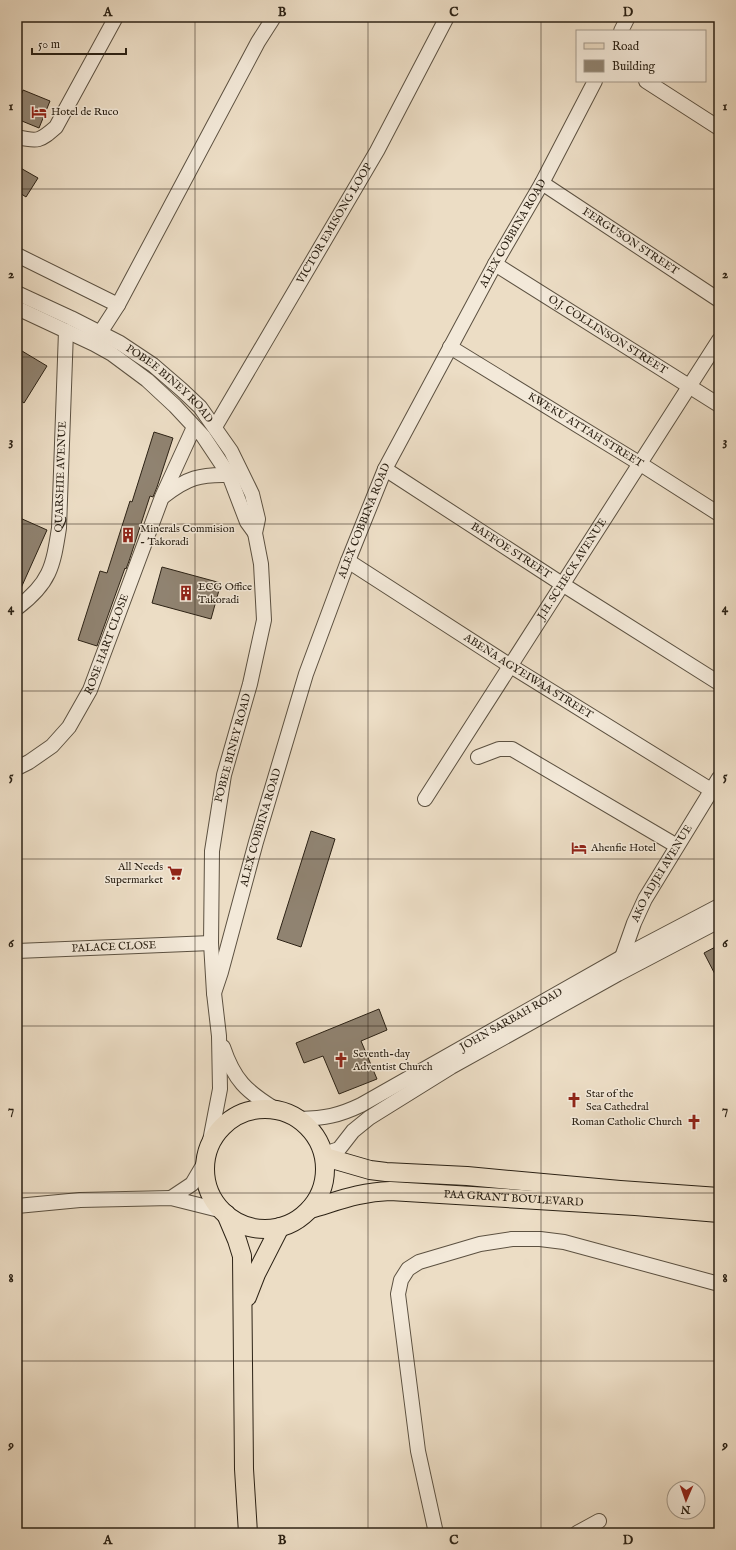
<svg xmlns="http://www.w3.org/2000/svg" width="736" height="1550" font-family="'IM FELL English',serif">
	<rect width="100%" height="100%" fill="#ecddc5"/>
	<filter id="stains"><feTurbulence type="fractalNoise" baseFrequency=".005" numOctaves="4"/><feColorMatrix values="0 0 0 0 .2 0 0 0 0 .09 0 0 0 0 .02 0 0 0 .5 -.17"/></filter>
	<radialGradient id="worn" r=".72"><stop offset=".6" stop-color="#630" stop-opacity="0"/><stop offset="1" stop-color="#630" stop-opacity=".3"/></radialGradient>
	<!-- building -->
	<g fill="#908371" stroke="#2c2215">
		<path d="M 23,90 L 50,101 L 39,128 L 17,119 L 17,106 Z"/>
		<path d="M 17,166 L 38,178 L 26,197 L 17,191 Z"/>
		<path d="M 17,348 L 47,366 L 24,403 L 17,398 Z"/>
		<path d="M 154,432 L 173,438 L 157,487 L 153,497 L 150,496 L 129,561 L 126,569 L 125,568 L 97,646 L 78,640 L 100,571 L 107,573 L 130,501 L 132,502 Z"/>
		<path d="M 20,518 L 47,530 L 17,597 L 17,524 Z"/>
		<path d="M 162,567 L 221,583 L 211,619 L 152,603 Z"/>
		<path d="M 311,831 L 335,839 L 301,947 L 277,939 Z"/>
		<path d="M 719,945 L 719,982 L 704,953 Z"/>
		<path d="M 379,1009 L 387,1030 L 361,1041 L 377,1079 L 339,1094 L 323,1056 L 304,1063 L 296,1043 Z"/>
	</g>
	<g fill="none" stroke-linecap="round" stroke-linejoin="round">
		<!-- minor casing -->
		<g stroke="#5c5141" stroke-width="16">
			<g id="minor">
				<path d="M 621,31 L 628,17"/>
				<path d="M 646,81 L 719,128"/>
				<path d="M 17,137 C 38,142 40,141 56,127 L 116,17"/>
				<path id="s1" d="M 542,183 L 719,300"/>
				<path d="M 17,255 L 118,305"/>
				<path id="s2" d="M 495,264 L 719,405"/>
				<path id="s3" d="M 17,293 L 71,318 L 120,343 L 153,365 L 182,390 L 200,407 L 231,451 L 252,494 L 258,519 L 255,533 L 261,564 L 264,620 L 250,684 L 224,775 L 212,851 L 211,943 L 214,993 L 219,1036 L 220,1089 L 209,1146"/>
				<path d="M 17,308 L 94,344 L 112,354 L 147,380 L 175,406 L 203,436 L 229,475 L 247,522 L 255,533"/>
				<path d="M 100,333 L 118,305 L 258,42 L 274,17"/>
				<path id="s4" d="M 450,347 L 639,463 L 719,514"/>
				<path id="s5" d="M 215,427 L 377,151 L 447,17"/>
				<path id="s6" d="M 385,469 L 562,584 L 719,683"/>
				<path d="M 164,496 C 187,478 200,474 229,475"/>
				<path id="s7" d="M 348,561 L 509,665 L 711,790"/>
				<path id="s8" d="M 17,608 C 50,583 53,567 59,528 L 66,331"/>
				<path d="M 478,757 L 499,749 L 512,749 L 677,846"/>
				<path id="s9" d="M 17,768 L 29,762 L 52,746 L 69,727 L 90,690 L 162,497 L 194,427"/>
				<path id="s10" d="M 425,799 L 719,340"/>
				<path id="s11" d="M 17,951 L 211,943"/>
				<path id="s12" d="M 621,960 L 634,923 L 645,899 L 719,778"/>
				<path id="s13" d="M 214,993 L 221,972 L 256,842 L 306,674 L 348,561 L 385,469 L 495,264 L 542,183 L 595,81"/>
				<path d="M 223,1047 C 234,1080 246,1091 275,1109"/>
				<path id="s14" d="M 300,1119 C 325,1118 338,1116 361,1105 L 622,957 L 719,906"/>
				<path d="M 324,1154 L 339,1149 L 353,1131 L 369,1118 L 451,1067 L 618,974 L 719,921"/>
				<path d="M 171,1198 L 192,1184 L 205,1162"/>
				<path d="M 17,1206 L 80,1200 L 171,1198 L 223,1211"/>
				<path d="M 436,1533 L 418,1451 L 398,1294 L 401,1280 L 408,1269 L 419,1262 L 480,1244 L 512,1239 L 540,1239 L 564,1242 L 719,1284"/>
				<path d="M 577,1533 L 599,1521"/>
			</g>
		</g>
		<!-- major casing -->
		<g stroke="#2c2215" stroke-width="20">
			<g id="major">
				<circle cx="265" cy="1169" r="60"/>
				<path d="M 325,1157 L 370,1170 L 386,1172 L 467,1176 L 620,1190 L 719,1197"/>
				<path id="s15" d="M 310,1209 C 338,1201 360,1192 390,1191 L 635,1206 L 719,1213"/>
				<path d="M 226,1214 L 237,1240 L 242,1256 L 244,1469 L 248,1533"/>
				<path d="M 247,1297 L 256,1274 L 280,1227"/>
			</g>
		</g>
		<!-- minor -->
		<use href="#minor" stroke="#f3e9d9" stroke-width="14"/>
		<!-- major -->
		<use href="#major" stroke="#ecddc5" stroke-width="18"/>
	</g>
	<!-- grid -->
	<path fill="none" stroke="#2c2215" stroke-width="1" stroke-opacity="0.55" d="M 195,17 L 195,1533M 368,17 L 368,1533M 541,17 L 541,1533M 17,189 L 719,189M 17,357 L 719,357M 17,524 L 719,524M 17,691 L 719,691M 17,859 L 719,859M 17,1026 L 719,1026M 17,1193 L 719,1193M 17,1361 L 719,1361"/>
	<!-- icons -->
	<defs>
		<g id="hotel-bare" transform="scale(1.2)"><path d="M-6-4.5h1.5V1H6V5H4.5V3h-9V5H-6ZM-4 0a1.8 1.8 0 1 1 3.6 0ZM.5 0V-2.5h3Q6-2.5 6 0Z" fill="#8f2418" stroke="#f3e9d9" stroke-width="2.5" paint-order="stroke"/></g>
		<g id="building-bare" transform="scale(1.2)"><path d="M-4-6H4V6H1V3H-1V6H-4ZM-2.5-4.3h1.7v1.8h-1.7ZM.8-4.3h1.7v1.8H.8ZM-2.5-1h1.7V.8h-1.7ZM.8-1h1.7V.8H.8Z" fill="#8f2418" stroke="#f3e9d9" stroke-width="2.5" paint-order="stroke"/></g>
		<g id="supermarket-bare" transform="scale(1.2)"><path d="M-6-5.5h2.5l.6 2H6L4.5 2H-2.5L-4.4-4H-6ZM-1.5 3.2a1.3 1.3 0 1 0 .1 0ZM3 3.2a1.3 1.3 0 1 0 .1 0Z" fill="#8f2418" stroke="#f3e9d9" stroke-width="2.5" paint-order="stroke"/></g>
		<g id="church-bare" transform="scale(1.2)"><path d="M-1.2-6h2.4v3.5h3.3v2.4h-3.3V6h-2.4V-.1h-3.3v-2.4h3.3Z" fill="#8f2418" stroke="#f3e9d9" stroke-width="2.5" paint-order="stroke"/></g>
	</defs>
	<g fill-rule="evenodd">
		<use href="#hotel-bare" x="39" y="112"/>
		<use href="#building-bare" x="128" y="535"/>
		<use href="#building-bare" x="186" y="593"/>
		<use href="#hotel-bare" x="579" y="848"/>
		<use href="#supermarket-bare" x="175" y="873"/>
		<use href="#church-bare" x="341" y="1060"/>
		<use href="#church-bare" x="574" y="1100"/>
		<use href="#church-bare" x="694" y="1122"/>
	</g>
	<g text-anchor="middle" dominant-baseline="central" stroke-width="3" stroke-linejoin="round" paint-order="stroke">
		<!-- poi labels -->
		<g font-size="11" fill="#2c2215" stroke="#f3e9d9" text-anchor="start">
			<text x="51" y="112">Hotel de Ruco</text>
			<text x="140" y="529">Minerals Commision<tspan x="140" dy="13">- Takoradi</tspan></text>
			<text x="198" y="587">ECG Office<tspan x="198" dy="13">Takoradi</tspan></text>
			<text x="591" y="848">Ahenfie Hotel</text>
			<text x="163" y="867" text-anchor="end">All Needs<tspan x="163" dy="13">Supermarket</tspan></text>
			<text x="353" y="1054">Seventh-day<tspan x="353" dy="13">Adventist Church</tspan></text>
			<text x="586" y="1094">Star of the<tspan x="586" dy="13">Sea Cathedral</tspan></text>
			<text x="682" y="1122" text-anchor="end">Roman Catholic Church</text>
		</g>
		<!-- street labels -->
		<g font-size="11" fill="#2c2215" stroke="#f3e9d9">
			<text stroke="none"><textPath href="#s5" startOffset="236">VICTOR EMISONG LOOP</textPath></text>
			<text stroke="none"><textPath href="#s13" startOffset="820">ALEX COBBINA ROAD</textPath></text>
			<text stroke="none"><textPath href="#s1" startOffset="106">FERGUSON STREET</textPath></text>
			<text stroke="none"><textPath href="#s2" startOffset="133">O.J. COLLINSON STREET</textPath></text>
			<text stroke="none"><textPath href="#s3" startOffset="179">POBEE BINEY ROAD</textPath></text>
			<text stroke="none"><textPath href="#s4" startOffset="159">KWEKU ATTAH STREET</textPath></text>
			<text stroke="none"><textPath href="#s8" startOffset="145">QUARSHIE AVENUE</textPath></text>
			<text stroke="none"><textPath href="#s13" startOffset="496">ALEX COBBINA ROAD</textPath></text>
			<text stroke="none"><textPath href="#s6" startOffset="150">BAFFOE STREET</textPath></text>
			<text stroke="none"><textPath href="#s10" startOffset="273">J.H. SCHECK AVENUE</textPath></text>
			<text stroke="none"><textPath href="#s9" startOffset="158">ROSE HART CLOSE</textPath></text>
			<text stroke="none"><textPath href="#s7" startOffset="214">ABENA AGYEIWAA STREET</textPath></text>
			<text transform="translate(233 748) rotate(-75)">POBEE BINEY ROAD</text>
			<text stroke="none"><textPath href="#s13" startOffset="172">ALEX COBBINA ROAD</textPath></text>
			<text stroke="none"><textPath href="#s12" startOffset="96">AKO ADJEI AVENUE</textPath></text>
			<text stroke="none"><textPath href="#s11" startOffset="97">PALACE CLOSE</textPath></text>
			<text stroke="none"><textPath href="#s14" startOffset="236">JOHN SARBAH ROAD</textPath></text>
			<text stroke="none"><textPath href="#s15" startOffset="206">PAA GRANT BOULEVARD</textPath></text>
		</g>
	</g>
	<!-- margin -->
	<rect width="736" height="1550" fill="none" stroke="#ecddc5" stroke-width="44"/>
	<!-- legend -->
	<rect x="576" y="30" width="130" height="52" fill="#f3e9d9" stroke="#a3998b"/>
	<rect x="584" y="43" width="20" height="6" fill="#ecddc5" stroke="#a3998b"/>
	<text x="612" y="50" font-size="12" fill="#2c2215">Road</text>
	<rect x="584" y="60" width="20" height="12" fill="#908371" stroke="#a3998b"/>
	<text x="612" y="70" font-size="12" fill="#2c2215">Building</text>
	<!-- north arrow -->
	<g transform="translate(686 1500) rotate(182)"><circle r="19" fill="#f3e9d9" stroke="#a3998b"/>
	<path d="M0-3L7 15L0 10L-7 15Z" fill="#8f2418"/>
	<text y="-6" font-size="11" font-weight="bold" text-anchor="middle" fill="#2c2215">N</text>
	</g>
	<!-- scale -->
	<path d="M32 48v6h94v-6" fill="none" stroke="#2c2215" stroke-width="2"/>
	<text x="38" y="48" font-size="12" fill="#2c2215" stroke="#f3e9d9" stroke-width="3" paint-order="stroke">50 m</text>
	<rect x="22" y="22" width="692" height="1506" fill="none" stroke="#2c2215" stroke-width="1.5"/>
	<g font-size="13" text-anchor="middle" font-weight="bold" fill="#2c2215">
		<text x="108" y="16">A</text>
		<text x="282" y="16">B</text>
		<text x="454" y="16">C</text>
		<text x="628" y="16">D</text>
		<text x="11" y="110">1</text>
		<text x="725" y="110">1</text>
		<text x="11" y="278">2</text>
		<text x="725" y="278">2</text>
		<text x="11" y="445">3</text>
		<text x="725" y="445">3</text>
		<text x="11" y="612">4</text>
		<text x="725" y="612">4</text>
		<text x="11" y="780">5</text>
		<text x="725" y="780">5</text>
		<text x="11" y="947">6</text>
		<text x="725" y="947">6</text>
		<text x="11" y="1114">7</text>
		<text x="725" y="1114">7</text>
		<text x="11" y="1282">8</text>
		<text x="725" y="1282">8</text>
		<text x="11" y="1449">9</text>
		<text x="725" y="1449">9</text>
		<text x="108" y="1544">A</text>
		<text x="282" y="1544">B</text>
		<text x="454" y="1544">C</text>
		<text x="628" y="1544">D</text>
	</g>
	<rect width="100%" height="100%" filter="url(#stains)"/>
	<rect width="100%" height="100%" fill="url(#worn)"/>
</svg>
